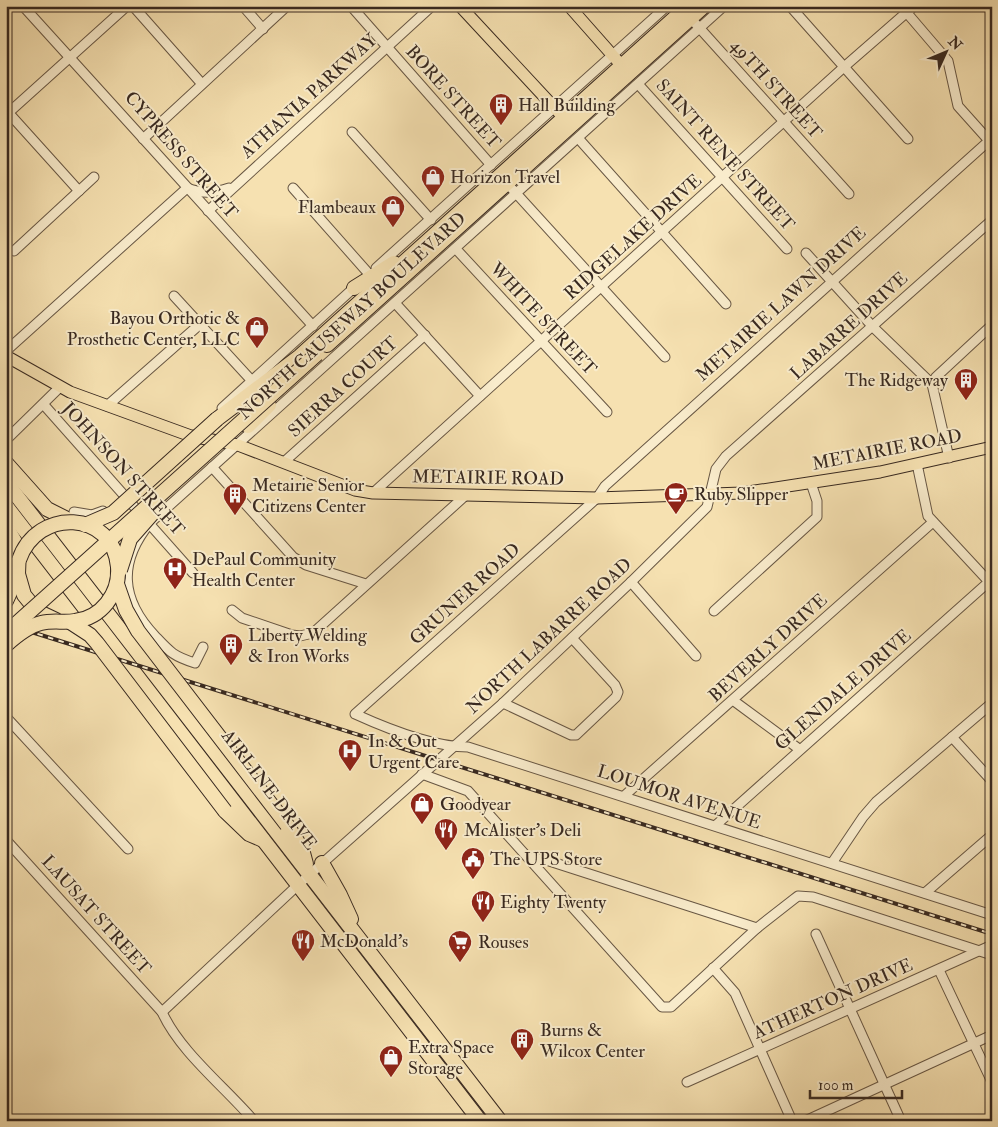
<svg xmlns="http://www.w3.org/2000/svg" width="998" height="1127" font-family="'IM FELL Double Pica',serif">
	<rect width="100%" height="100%" fill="#f6e1b1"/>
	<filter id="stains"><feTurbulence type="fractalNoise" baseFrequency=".004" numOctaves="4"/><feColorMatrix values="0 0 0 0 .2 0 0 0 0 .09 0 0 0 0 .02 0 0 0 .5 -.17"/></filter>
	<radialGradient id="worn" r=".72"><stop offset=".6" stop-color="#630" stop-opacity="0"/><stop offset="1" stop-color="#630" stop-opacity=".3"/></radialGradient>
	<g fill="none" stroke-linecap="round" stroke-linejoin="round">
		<!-- minor casing -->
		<g stroke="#685744" stroke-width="11">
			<g id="minor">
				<path d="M 23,6 C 120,112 216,220 313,326"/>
				<path d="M 133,6 L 202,84"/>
				<path d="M 243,6 L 263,29"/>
				<path d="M 351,6 L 491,165"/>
				<path d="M 790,6 L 908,139"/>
				<path d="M 901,6 L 948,61 L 958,106 L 992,144"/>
				<path d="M 695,23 L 849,194"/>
				<path d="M 638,84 L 787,249"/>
				<path d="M 6,110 L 79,191"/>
				<path d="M 6,115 L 127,6"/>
				<path d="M 352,132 L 431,220"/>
				<path d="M 578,138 L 726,304"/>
				<path d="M 992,138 L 605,486 L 597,498 L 355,714 C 388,729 433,747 468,747 L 992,915"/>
				<path d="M 143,139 L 287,6"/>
				<path d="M 504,180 L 665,357"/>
				<path d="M 293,188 L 369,274"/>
				<path d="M 208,211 L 432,6"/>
				<path d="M 456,249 L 607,412"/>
				<path d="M 14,251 L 94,177"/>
				<path d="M 806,253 L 873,327 L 932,384"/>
				<path d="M 376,268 L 667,6"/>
				<path d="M 174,296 L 252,381"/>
				<path d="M 396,304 L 480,396"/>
				<path d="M 6,351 L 187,188 C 203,194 213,193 229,188"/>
				<path d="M 44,405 L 193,573"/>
				<path d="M 107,406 L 199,325"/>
				<path d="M 222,408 L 357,285"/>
				<path d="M 9,437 L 60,387"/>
				<path d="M 949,458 L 932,384 L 936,377 L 992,325"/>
				<path d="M 284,462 L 425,335"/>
				<path d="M 917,464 L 928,516 L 992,585"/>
				<path d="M 212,467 L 293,557 L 306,565 L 366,584"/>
				<path d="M 373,493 L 844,67 L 914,6"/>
				<path d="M 74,512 L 92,515 L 103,511"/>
				<path d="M 631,582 L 696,656"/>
				<path d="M 232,610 L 242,618 L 292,635 L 300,636 L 313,633 L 466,495"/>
				<path d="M 714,611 L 817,517 L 817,501 L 811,483"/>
				<path d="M 203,647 L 195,663 C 173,656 170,652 155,636 C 120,599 118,562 150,523 L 724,6"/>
				<path d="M 734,701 L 799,749"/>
				<path d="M 503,703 L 571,735 L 576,735 L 616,697 L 618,692 L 615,685 L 572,638"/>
				<path d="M 6,717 L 128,849"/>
				<path d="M 952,737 L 992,781"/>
				<path d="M 422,774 L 468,791 L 662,1007 L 671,1007 L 757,928 L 794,899 L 798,896 L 813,897 L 992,955"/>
				<path d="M 624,796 L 933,522"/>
				<path d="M 716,825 L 992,579"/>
				<path d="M 6,840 L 162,1012 C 180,1052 225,1087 254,1121"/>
				<path d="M 529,858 L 546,860 L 757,928"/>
				<path d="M 832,863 L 863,817 L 876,802 L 992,703"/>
				<path d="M 925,893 L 992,835"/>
				<path d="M 816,934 L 901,1121"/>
				<path d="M 713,968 L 735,993 L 792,1121"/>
				<path d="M 939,970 L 992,1082"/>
				<path d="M 162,1012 L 299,884 L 503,703 L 631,582 L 707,507 L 716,469 L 726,456 L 992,220"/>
				<path d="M 687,1082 L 992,945"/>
				<path d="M 805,1121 L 992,1035"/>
			</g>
		</g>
		<!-- major casing -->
		<g stroke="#382920" stroke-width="13">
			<g id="major">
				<path d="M 460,6 L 564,118 L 570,120"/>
				<path d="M 569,6 L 622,66 L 621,73"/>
				<path d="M 6,356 L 70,392 L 191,436 L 238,445 L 355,490 L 373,493 L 597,498 L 742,493 L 880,472 L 992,447"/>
			</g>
		</g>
		<!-- highway casing -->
		<g stroke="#382920" stroke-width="16">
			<g id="highway">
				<path d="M 354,288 L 394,263"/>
				<path d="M 327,345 L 704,6"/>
				<path d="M 217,419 L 300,356 L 688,6"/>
				<path d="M 248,426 L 269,405"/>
				<path d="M 6,463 L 47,509 L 73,522"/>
				<path d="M 6,482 L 500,1121"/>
				<path d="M 6,506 L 480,1121"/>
				<path d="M 6,526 L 19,549 L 18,574 L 24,595 L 37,611 L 56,620"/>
				<path d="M 6,601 L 18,575"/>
				<path d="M 225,811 L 249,834 L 263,840"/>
				<path d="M 287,825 L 302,849 L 306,864"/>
				<path d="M 322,863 L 340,895 L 351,919"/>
			</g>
		</g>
		<!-- minor -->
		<use href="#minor" stroke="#f9eccc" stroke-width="9"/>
		<!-- major -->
		<use href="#major" stroke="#f6e1b1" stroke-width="11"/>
		<!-- highway -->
		<use href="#highway" stroke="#f6e1b1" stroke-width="14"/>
		<!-- rail casing -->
		<g stroke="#382920" stroke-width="4">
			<path id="rail" d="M 6,624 L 992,934"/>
		</g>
		<!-- rail -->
		<use href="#rail" stroke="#f9eccc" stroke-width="2" stroke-dasharray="5.5" stroke-linecap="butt"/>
		<!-- highway-bridge casing -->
		<g stroke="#382920" stroke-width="16" stroke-linecap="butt">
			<g id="highway-bridge">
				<path d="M 85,525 L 113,513 L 217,419"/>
				<path d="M 120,570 L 130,539 L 152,514"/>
				<path d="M 117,584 L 126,610 L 138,631 L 287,825"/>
				<path d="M 70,622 L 90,635 L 97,643 L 225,811"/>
				<path d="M 6,633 L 317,354"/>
				<path d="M 6,645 C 16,636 28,626 41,623 C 53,620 64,623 75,621 C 101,618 120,594 118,567 C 113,510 37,507 19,560"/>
			</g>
		</g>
		<!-- highway-bridge -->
		<use href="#highway-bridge" stroke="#f6e1b1" stroke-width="14"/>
	</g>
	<!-- icons -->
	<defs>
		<g id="building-pin" transform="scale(1.25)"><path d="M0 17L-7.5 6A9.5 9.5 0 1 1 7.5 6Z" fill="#8f2418" stroke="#f9eccc"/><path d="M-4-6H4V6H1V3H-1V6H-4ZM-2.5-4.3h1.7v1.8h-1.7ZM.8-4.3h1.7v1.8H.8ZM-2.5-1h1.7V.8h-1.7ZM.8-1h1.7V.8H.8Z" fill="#fff"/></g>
		<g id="shop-pin" transform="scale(1.25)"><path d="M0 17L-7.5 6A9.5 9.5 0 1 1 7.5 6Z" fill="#8f2418" stroke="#f9eccc"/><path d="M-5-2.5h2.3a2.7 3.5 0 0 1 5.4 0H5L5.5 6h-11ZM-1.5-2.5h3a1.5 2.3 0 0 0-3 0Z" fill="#fff"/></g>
		<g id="cafe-pin" transform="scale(1.25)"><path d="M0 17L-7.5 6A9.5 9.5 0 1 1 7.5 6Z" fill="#8f2418" stroke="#f9eccc"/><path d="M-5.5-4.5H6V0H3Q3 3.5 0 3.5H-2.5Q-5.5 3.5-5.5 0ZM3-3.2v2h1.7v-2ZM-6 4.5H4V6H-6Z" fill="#fff"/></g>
		<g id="hospital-pin" transform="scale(1.25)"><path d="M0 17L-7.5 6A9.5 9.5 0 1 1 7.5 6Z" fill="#8f2418" stroke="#f9eccc"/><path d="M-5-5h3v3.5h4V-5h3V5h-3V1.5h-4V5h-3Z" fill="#fff"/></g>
		<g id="restaurant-pin" transform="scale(1.25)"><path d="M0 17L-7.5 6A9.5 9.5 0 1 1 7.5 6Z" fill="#8f2418" stroke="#f9eccc"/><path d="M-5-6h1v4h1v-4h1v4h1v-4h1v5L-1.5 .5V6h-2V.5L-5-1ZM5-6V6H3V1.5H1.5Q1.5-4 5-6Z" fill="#fff"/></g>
		<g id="civic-pin" transform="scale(1.25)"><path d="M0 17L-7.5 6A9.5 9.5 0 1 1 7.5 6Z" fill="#8f2418" stroke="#f9eccc"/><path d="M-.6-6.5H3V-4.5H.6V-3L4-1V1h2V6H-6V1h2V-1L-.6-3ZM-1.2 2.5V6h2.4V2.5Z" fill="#fff"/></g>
		<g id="supermarket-pin" transform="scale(1.25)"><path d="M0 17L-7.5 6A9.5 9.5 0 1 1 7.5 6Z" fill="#8f2418" stroke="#f9eccc"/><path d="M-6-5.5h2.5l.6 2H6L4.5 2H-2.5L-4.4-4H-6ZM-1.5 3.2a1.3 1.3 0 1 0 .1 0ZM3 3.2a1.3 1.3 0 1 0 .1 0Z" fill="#fff"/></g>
	</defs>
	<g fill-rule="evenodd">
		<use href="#building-pin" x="501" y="105"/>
		<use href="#shop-pin" x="433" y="177"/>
		<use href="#shop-pin" x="393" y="207"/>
		<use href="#shop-pin" x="257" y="328"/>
		<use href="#building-pin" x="966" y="380"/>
		<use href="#cafe-pin" x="676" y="494"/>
		<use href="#building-pin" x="235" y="495"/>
		<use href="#hospital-pin" x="175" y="569"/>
		<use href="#building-pin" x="231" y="645"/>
		<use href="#hospital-pin" x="350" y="751"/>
		<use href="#shop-pin" x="422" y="804"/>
		<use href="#restaurant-pin" x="446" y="830"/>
		<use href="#civic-pin" x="473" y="859"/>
		<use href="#restaurant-pin" x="483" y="902"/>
		<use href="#restaurant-pin" x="303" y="941"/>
		<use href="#supermarket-pin" x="460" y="942"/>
		<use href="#building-pin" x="522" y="1040"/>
		<use href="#shop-pin" x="391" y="1057"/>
	</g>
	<g text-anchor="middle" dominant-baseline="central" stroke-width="4" stroke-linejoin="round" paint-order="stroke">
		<!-- street labels -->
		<g font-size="18" fill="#382920" stroke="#f9eccc">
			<text transform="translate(776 89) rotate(48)">49TH STREET</text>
			<text transform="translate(309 96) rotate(-42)">ATHANIA PARKWAY</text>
			<text transform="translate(453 97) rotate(48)">BORE STREET</text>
			<text transform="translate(181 155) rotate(49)">CYPRESS STREET</text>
			<text transform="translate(725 155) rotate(48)">SAINT RENE STREET</text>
			<text transform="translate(633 237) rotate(-42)">RIDGELAKE DRIVE</text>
			<text transform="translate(781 304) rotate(-42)">METAIRIE LAWN DRIVE</text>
			<text transform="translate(352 316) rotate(-42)">NORTH CAUSEWAY BOULEVARD</text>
			<text transform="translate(543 319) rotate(47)">WHITE STREET</text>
			<text transform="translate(849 326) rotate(-42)">LABARRE DRIVE</text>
			<text transform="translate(343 387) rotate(-42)">SIERRA COURT</text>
			<text transform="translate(887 450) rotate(-11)">METAIRIE ROAD</text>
			<text transform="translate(123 469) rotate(48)">JOHNSON STREET</text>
			<text transform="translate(488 478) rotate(1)">METAIRIE ROAD</text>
			<text transform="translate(465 594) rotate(-42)">GRUNER ROAD</text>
			<text transform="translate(549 636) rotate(-43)">NORTH LABARRE ROAD</text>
			<text transform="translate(768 648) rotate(-42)">BEVERLY DRIVE</text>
			<text transform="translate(843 690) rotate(-41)">GLENDALE DRIVE</text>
			<text transform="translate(269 790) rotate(53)">AIRLINE DRIVE</text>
			<text transform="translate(679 797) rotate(18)">LOUMOR AVENUE</text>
			<text transform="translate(96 915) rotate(48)">LAUSAT STREET</text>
			<text transform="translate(833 999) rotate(-24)">ATHERTON DRIVE</text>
		</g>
		<!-- poi labels -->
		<g font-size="18" fill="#382920" stroke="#f9eccc" text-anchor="start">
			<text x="518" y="105">Hall Building</text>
			<text x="450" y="177">Horizon Travel</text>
			<text x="376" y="207" text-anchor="end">Flambeaux</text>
			<text x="240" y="318" text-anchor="end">Bayou Orthotic &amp;<tspan x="240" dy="21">Prosthetic Center, LLC</tspan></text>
			<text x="948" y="380" text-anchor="end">The Ridgeway</text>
			<text x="252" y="485">Metairie Senior<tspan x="252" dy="21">Citizens Center</tspan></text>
			<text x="694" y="494">Ruby Slipper</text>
			<text x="192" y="559">DePaul Community<tspan x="192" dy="21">Health Center</tspan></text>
			<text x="248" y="635">Liberty Welding<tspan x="248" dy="21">&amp; Iron Works</tspan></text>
			<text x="368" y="741">In &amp; Out<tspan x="368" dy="21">Urgent Care</tspan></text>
			<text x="440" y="804">Goodyear</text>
			<text x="464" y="830">McAlister's Deli</text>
			<text x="490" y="859">The UPS Store</text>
			<text x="500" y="902">Eighty Twenty</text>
			<text x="320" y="941">McDonald's</text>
			<text x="478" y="942">Rouses</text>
			<text x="540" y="1030">Burns &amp;<tspan x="540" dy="21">Wilcox Center</tspan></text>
			<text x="408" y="1047">Extra Space<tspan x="408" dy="21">Storage</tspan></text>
		</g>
	</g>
	<!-- margin -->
	<rect width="998" height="1127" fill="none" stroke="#f6e1b1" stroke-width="25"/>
	<rect x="8" y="8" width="983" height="1112" fill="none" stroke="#382920" stroke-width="2.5"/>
	<rect x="12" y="12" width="973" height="1102" fill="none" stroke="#382920"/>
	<!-- north arrow -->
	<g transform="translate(946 52) rotate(46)" stroke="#f9eccc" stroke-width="4" paint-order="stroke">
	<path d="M0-4L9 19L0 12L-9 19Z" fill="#382920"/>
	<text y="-8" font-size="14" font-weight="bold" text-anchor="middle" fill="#382920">N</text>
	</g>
	<!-- scale -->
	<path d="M810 1090v8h92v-8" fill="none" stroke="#382920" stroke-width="2.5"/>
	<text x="818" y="1090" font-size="15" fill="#382920" stroke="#f9eccc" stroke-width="4" paint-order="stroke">100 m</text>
	<rect width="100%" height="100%" filter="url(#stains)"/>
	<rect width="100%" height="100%" fill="url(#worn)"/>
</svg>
